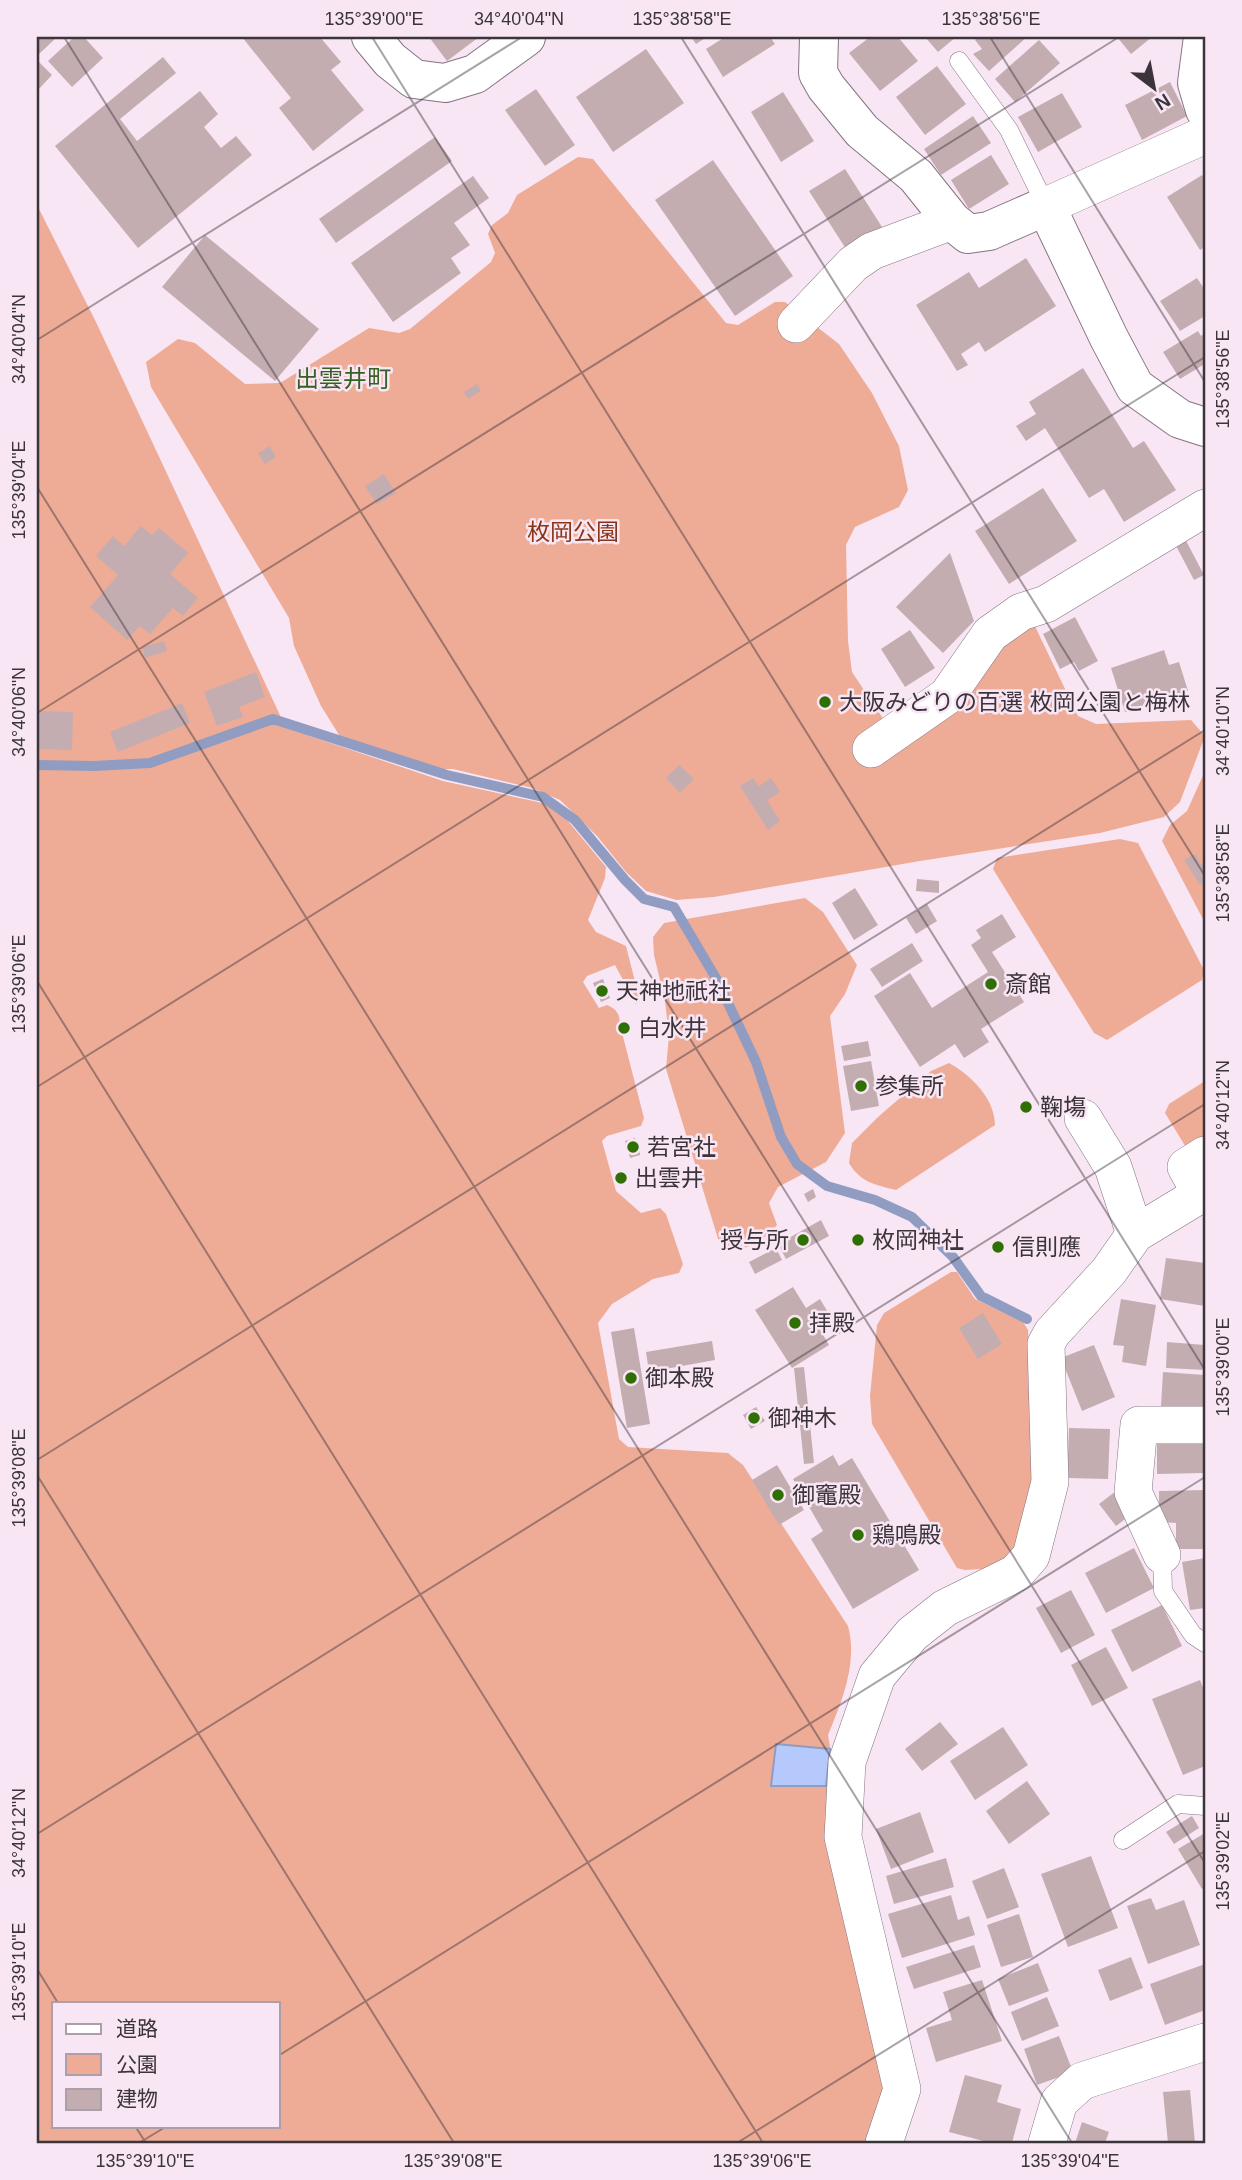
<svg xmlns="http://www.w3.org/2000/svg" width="1242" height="2180" font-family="Arial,'Noto Sans JP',sans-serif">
	<rect width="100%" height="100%" fill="#f9e6f5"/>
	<!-- green -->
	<g fill="#eeac96" fill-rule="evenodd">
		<path d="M 578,157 L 593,159 L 726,323 L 738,325 L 775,302 L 785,302 L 839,344 L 872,393 L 899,446 L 908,490 L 899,507 L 855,527 L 846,545 L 848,641 L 852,672 L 882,717 L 900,740 L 997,639 L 1032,620 L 1078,716 L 1096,724 L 1191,720 L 1205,736 L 1180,802 L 1164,817 L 1100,833 L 920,861 L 714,897 L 676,900 L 646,891 L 626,872 L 597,836 L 560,800 L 532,788 L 453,769 L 443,769 L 341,738 L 321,706 L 294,646 L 289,618 L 151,387 L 146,362 L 178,339 L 195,343 L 245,384 L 280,383 L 369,328 L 399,333 L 410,329 L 491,262 L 495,253 L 488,234 L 492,225 L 508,213 L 517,195 Z"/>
		<path d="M 37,205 L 96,322 L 286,728 L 443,781 L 547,804 L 568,821 L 606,867 L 605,878 L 588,920 L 596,932 L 626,946 L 640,1001 L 636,1004 L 615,965 L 587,976 L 583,982 L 599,1008 L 607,1005 C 617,1009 620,1015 620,1025 L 644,1118 L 641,1126 L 607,1136 L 602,1141 L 616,1191 L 641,1213 L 660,1208 L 666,1214 L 683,1264 L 679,1273 L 653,1279 L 612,1304 L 598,1323 L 619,1439 L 628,1447 L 728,1453 L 743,1465 L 848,1626 C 858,1663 842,1701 828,1735 L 889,2081 L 868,2143 L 37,2143 ZM 54,2003 L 278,2003 L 278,2126 L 54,2126 Z"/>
		<path d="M 1205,771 L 1205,923 L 1162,841 L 1170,825 L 1187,811 Z"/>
		<path d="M 1120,839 L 1138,843 L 1204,970 L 1202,980 L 1107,1040 L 1094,1033 L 993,869 L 997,858 Z"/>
		<path d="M 805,898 L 823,912 L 857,965 L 845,994 L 830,1016 L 845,1133 L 826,1162 L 778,1187 L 769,1203 L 777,1225 C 760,1244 742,1256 719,1242 L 666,1069 L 669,1035 L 665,1001 L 654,955 L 653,937 L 664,923 Z"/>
		<path d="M 949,1063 C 971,1075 995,1099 995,1125 L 896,1190 C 875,1185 860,1182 849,1163 L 852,1143 L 878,1117 L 931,1071 Z"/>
		<path d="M 1205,1081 L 1205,1146 L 1187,1149 L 1165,1113 L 1169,1104 Z"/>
		<path d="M 951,1272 L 957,1272 L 975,1299 L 1023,1322 L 1028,1330 L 1036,1460 L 1025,1534 L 997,1568 L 965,1570 L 957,1568 L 872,1424 L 870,1396 L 877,1325 L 884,1313 Z"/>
	</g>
	<!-- water -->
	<path fill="#b5c9fd" stroke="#909cc2" stroke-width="2" d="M 776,1744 L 830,1749 L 826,1786 L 771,1786 Z"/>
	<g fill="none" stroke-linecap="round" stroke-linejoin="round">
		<!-- stream -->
		<path stroke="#909cc2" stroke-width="10" d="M 37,765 L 94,766 L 150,763 L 273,719 L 447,775 L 543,797 L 575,820 L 625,880 L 644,899 L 674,907 L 717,980 L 756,1062 L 781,1137 L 797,1164 L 827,1186 L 875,1200 L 912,1217 L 953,1257 L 981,1296 L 1027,1319"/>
	</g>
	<!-- building -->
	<g fill="#c4adb1">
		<path d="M 37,37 L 57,37 L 39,54 L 37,51 Z"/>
		<path d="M 74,37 L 84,37 L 103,58 L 72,87 L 48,61 Z"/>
		<path d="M 242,37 L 320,37 L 341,62 L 331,70 L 364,110 L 313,151 L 279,108 L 291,98 Z"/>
		<path d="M 429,37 L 479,37 L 447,61 Z"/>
		<path d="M 691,37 L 707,37 L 696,44 Z"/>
		<path d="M 725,37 L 770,37 L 775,44 L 723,77 L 706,49 Z"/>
		<path d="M 870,37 L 898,37 L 918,61 L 880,91 L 849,53 Z"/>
		<path d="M 925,37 L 956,37 L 938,52 Z"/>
		<path d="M 978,37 L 1027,37 L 989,71 L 973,54 L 982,49 L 975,40 Z"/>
		<path d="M 1117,37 L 1152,37 L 1131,54 Z"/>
		<path d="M 1039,40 L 1060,63 L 1015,102 L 995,79 Z"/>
		<path d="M 646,49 L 684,103 L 613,152 L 576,97 Z"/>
		<path d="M 163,57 L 176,73 L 120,119 L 137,141 L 200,91 L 218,114 L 204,127 L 221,148 L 236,136 L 252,155 L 138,248 L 55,146 Z"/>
		<path d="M 37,60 L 52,75 L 37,91 Z"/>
		<path d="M 937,66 L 966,104 L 925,135 L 896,97 Z"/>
		<path d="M 1170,82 L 1187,116 L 1142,140 L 1125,105 Z"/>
		<path d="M 536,89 L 575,145 L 545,166 L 505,110 Z"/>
		<path d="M 783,92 L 814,141 L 781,162 L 751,112 Z"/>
		<path d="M 1062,93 L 1082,127 L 1038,152 L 1018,117 Z"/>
		<path d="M 973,116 L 991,143 L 941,175 L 924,149 Z"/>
		<path d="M 435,137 L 452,161 L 336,243 L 319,219 Z"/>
		<path d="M 991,155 L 1009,184 L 969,209 L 951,180 Z"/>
		<path d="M 713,160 L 793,276 L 735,316 L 655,200 Z"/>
		<path d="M 845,169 L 882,227 L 846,249 L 809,191 Z"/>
		<path d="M 1202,175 L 1205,181 L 1205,247 L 1200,250 L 1167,197 Z"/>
		<path d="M 473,176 L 489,198 L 454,223 L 470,245 L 451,258 L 461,273 L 393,322 L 351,263 Z"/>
		<path d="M 205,235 L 319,329 L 275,381 L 162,287 Z"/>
		<path d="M 1026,258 L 1056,306 L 985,352 L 979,342 L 961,354 L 968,365 L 957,371 L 916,305 L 969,272 L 979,288 Z"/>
		<path d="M 1197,278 L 1205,290 L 1205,316 L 1180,331 L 1160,301 Z"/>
		<path d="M 1198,331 L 1201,336 L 1205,333 L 1205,368 L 1203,365 L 1180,379 L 1163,352 Z"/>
		<path d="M 1083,368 L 1133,448 L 1144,441 L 1176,490 L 1124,522 L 1104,489 L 1089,498 L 1045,428 L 1026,441 L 1016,426 L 1036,414 L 1029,402 Z"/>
		<path d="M 477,384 L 481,391 L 468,399 L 464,392 Z"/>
		<path d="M 270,446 L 276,457 L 265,464 L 258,453 Z"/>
		<path d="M 384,474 L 396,493 L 377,504 L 365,486 Z"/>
		<path d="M 1043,488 L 1077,541 L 1009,584 L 975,531 Z"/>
		<path d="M 141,526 L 152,535 L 159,528 L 188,553 L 170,574 L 198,598 L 183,616 L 173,608 L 150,634 L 140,626 L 127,640 L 90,607 L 118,575 L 96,556 L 113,536 L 124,546 Z"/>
		<path d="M 1183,535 L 1204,575 L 1194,580 L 1173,540 Z"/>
		<path d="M 950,553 L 974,621 L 943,653 L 896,607 Z"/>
		<path d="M 1075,617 L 1098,661 L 1079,671 L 1074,662 L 1060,669 L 1043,634 Z"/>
		<path d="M 910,630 L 935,668 L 905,687 L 881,649 Z"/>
		<path d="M 164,641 L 167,651 L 145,658 L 142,647 Z"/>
		<path d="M 1164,650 L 1169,665 L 1179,662 L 1188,691 L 1125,712 L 1111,668 Z"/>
		<path d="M 256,672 L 265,697 L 239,707 L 243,717 L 217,726 L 204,692 Z"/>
		<path d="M 182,703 L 190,723 L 118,752 L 110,732 Z"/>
		<path d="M 37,711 L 73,712 L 72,750 L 37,749 Z"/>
		<path d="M 679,765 L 694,779 L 680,793 L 666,778 Z"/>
		<path d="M 753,778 L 759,786 L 771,778 L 780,792 L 767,800 L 780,821 L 768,830 L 740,786 Z"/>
		<path d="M 1195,854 L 1205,870 L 1205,882 L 1200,885 L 1184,860 Z"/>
		<path d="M 917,879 L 939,881 L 939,893 L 916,891 Z"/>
		<path d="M 855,888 L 878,925 L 854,940 L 832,903 Z"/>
		<path d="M 927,904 L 937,921 L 916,934 L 906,918 Z"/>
		<path d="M 1002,914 L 1016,937 L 992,952 L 1024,1002 L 981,1029 L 989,1042 L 964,1058 L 955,1044 L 920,1067 L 874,996 L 910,973 L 932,1008 L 988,972 L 971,945 L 981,938 L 976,930 Z"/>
		<path d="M 912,943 L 923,961 L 882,987 L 870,969 Z"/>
		<path d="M 603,979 L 610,998 L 601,1002 L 593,983 Z"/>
		<path d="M 868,1041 L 871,1056 L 844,1061 L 841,1046 Z"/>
		<path d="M 871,1061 L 879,1106 L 851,1111 L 843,1066 Z"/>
		<path d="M 635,1138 L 637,1144 L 639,1144 L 640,1155 L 630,1158 L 625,1141 Z"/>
		<path d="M 623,1171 L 627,1182 L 619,1185 L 615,1174 Z"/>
		<path d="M 813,1189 L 816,1197 L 808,1202 L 804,1194 Z"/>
		<path d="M 821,1220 L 829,1236 L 786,1259 L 778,1244 Z"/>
		<path d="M 776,1248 L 782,1260 L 755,1274 L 749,1262 Z"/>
		<path d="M 1166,1258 L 1205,1263 L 1205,1306 L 1160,1299 Z"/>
		<path d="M 793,1287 L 806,1308 L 820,1299 L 832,1319 L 819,1328 L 829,1345 L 792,1368 L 755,1310 Z"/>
		<path d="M 1121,1299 L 1156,1305 L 1146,1366 L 1122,1362 L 1124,1346 L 1113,1345 Z"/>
		<path d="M 983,1313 L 1002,1344 L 978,1359 L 959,1328 Z"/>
		<path d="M 634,1328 L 650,1424 L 627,1428 L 611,1332 Z"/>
		<path d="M 712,1341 L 715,1360 L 649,1372 L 646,1352 Z"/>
		<path d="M 1167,1342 L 1205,1345 L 1205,1370 L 1166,1368 Z"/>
		<path d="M 1094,1345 L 1115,1397 L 1082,1411 L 1061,1358 Z"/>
		<path d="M 804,1367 L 814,1463 L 804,1464 L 794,1368 Z"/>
		<path d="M 1163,1372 L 1205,1375 L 1205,1408 L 1161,1406 Z"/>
		<path d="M 756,1407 L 765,1421 L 751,1429 L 743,1415 Z"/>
		<path d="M 1069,1428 L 1110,1429 L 1108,1479 L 1067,1478 Z"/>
		<path d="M 1204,1440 L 1204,1473 L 1157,1474 L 1157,1441 Z"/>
		<path d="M 833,1455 L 839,1466 L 852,1458 L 919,1570 L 853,1609 L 811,1539 L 823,1531 L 793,1479 Z"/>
		<path d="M 777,1465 L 804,1510 L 779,1525 L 752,1480 Z"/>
		<path d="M 1120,1488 L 1137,1510 L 1116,1526 L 1099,1504 Z"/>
		<path d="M 1205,1490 L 1205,1549 L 1176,1549 L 1176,1523 L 1159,1522 L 1159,1491 Z"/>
		<path d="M 1134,1548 L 1154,1588 L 1106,1613 L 1085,1573 Z"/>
		<path d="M 1205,1558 L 1205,1608 L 1190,1610 L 1182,1562 Z"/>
		<path d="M 1071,1590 L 1095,1635 L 1061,1653 L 1036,1608 Z"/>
		<path d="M 1162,1605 L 1182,1646 L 1132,1672 L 1111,1630 Z"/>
		<path d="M 1106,1647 L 1128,1688 L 1092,1706 L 1071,1665 Z"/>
		<path d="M 1200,1680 L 1205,1693 L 1205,1766 L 1183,1775 L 1152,1699 Z"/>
		<path d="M 940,1722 L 958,1744 L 922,1771 L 905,1749 Z"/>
		<path d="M 1003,1727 L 1028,1765 L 975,1800 L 950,1761 Z"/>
		<path d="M 1027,1781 L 1050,1814 L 1009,1844 L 986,1811 Z"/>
		<path d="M 920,1812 L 934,1852 L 891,1869 L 876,1829 Z"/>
		<path d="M 1192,1816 L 1199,1828 L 1174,1844 L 1166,1832 Z"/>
		<path d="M 1205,1833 L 1205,1887 L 1202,1889 L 1178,1849 Z"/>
		<path d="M 1091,1856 L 1118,1928 L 1068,1947 L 1041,1874 Z"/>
		<path d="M 946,1858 L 954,1887 L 894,1904 L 886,1876 Z"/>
		<path d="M 1004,1868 L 1019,1907 L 987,1919 L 972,1881 Z"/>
		<path d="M 951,1895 L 958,1920 L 969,1916 L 975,1935 L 902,1958 L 888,1914 Z"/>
		<path d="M 1151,1898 L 1156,1910 L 1184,1900 L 1200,1945 L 1148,1964 L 1127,1906 Z"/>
		<path d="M 1019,1914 L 1033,1957 L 1001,1967 L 987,1925 Z"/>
		<path d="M 974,1945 L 981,1967 L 914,1989 L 906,1967 Z"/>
		<path d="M 1131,1957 L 1143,1988 L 1110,2001 L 1098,1970 Z"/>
		<path d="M 1038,1963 L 1049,1991 L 1009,2006 L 998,1979 Z"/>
		<path d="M 1205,1964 L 1205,1986 L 1203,1986 L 1205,2010 L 1165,2025 L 1150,1984 Z"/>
		<path d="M 982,1980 L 1002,2041 L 936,2062 L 926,2028 L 952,2020 L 943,1992 Z"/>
		<path d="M 1047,1997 L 1059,2026 L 1022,2041 L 1011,2012 Z"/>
		<path d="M 1059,2036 L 1073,2072 L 1037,2085 L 1024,2049 Z"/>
		<path d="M 965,2075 L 1002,2085 L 997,2102 L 1021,2109 L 1012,2143 L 991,2143 L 949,2132 Z"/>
		<path d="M 1190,2090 L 1195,2143 L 1168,2143 L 1163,2092 Z"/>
		<path d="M 1082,2122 L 1109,2132 L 1105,2143 L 1075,2143 Z"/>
	</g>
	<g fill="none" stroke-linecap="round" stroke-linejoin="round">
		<!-- service casing -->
		<g stroke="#857481" stroke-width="19">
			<g id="service">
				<path d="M 959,61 L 1009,130 L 1046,206"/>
				<path d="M 1162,1555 L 1163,1591 L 1193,1635 L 1205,1643"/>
				<path d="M 1123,1840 L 1178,1804 L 1205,1806"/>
			</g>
		</g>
		<!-- minor casing -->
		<g stroke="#857481" stroke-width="38">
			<g id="minor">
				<path d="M 1046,206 L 1205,135"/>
				<path d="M 796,324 L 853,264 L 872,251 L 952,221"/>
				<path d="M 871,749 L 947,696 L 990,634 L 1021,612 L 1046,604 L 1205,508"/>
				<path d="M 1083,1118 L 1113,1167 L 1135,1234"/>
				<path d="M 1162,1555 L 1133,1492 L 1139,1425 L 1205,1425"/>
				<path d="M 884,2143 L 902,2089 L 843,1837 L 847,1762 L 877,1676 L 912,1634 L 945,1608 L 1016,1573 L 1031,1556 L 1050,1482 L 1046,1344 L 1052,1333 L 1109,1271 L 1135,1234 L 1201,1194 L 1186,1167 L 1205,1155"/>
				<path d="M 1047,2143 L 1059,2102 L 1082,2081 L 1205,2042"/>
			</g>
		</g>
		<!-- tertiary casing -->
		<g stroke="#857481" stroke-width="40">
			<g id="tertiary">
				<path d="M 371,37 L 390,60 L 414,79 L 445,83 L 475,74 L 526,37"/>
				<path d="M 819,37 L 818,73 L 826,87 L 862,131 L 916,176 L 952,221 L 968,234 L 989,231 L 1046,206 L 1109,338 L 1135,387 L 1180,419 L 1205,427"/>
				<path d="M 1203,37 L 1197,83 L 1205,110"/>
			</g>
		</g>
		<!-- service -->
		<use href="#service" stroke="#fff" stroke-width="18"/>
		<!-- minor -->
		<use href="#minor" stroke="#fff" stroke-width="37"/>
		<!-- tertiary -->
		<use href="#tertiary" stroke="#fff" stroke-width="38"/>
	</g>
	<!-- ticks -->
	<path fill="none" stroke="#3b343a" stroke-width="2" stroke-opacity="0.45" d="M 64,37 L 1205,1863M 372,37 L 1205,1370M 681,37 L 1205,876M 990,37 L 1205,382M 37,340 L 522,37M 37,487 L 1072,2143M 37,713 L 1119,37M 37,981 L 763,2143M 37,1087 L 1205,357M 37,1460 L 1205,730M 37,1475 L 454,2143M 37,1834 L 1205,1104M 37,1969 L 58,2003M 278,2056 L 1205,1477M 135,2126 L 146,2143M 139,2143 L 167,2126M 737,2143 L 1205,1851"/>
	<!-- markers -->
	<g fill="#306f03" stroke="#f9e6f5" stroke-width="2.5">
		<circle cx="825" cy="702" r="7"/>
		<circle cx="991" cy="984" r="7"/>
		<circle cx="602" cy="991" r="7"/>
		<circle cx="624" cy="1028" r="7"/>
		<circle cx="861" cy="1086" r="7"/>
		<circle cx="1026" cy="1107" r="7"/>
		<circle cx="633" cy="1147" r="7"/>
		<circle cx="621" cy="1178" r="7"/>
		<circle cx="803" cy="1240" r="7"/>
		<circle cx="858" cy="1240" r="7"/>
		<circle cx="998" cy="1247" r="7"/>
		<circle cx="795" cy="1323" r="7"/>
		<circle cx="631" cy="1378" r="7"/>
		<circle cx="754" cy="1418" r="7"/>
		<circle cx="778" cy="1495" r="7"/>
		<circle cx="858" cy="1535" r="7"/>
	</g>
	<g text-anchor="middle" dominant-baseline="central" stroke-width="5" stroke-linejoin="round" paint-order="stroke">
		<!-- park labels -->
		<g font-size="23" fill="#8b3414" stroke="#f9e6f5">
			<text x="573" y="532">枚岡公園</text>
		</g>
		<!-- poi labels -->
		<g font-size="23" fill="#3b343a" stroke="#f9e6f5" text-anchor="start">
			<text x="839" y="702">大阪みどりの百選 枚岡公園と梅林</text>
			<text x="1005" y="984">斎館</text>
			<text x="616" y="991">天神地祇社</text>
			<text x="638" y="1028">白水井</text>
			<text x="875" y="1086">参集所</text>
			<text x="1040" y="1107">鞠塲</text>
			<text x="647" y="1147">若宮社</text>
			<text x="635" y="1178">出雲井</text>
			<text x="789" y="1240" text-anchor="end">授与所</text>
			<text x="872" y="1240">枚岡神社</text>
			<text x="1012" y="1247">信則應</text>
			<text x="809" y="1323">拝殿</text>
			<text x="645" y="1378">御本殿</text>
			<text x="768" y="1418">御神木</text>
			<text x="792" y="1495">御竈殿</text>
			<text x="872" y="1535">鶏鳴殿</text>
		</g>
		<!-- neighbourhood labels -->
		<g font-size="24" fill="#376024" stroke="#f9e6f5">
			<text x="343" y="378">出雲井町</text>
		</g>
	</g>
	<!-- border -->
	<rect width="1242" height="2180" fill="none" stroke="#f9e6f5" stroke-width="77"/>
	<!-- legend -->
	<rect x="52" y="2002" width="228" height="126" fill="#f9e6f5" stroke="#ad9faa" stroke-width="2"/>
	<rect x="66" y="2024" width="35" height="10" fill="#ffffff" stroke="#ad9faa" stroke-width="2"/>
	<text x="116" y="2036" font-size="21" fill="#3b343a">道路</text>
	<rect x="66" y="2054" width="35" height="21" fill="#eeac96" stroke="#ad9faa" stroke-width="2"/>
	<text x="116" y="2072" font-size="21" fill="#3b343a">公園</text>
	<rect x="66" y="2089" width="35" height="21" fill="#c4adb1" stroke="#ad9faa" stroke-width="2"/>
	<text x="116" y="2106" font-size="21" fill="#3b343a">建物</text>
	<!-- north arrow -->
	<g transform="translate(1154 88) rotate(148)" stroke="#f9e6f5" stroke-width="5" paint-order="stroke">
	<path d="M0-5L12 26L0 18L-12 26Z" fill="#3b343a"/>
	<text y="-10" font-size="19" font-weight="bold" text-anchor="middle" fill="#3b343a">N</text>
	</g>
	<rect x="38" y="38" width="1166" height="2104" fill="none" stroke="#3b343a" stroke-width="2.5"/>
	<g font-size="18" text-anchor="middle" fill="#3b343a">
		<text x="374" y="25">135°39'00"E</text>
		<text x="519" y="25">34°40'04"N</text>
		<text x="682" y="25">135°38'58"E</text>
		<text x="991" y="25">135°38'56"E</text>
		<text transform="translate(19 339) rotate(-90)" y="6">34°40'04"N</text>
		<text transform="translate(1223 379) rotate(-90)" y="6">135°38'56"E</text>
		<text transform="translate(19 490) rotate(-90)" y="6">135°39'04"E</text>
		<text transform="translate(19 712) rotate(-90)" y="6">34°40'06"N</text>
		<text transform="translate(1223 731) rotate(-90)" y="6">34°40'10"N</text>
		<text transform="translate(1223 873) rotate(-90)" y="6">135°38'58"E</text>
		<text transform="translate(19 984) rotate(-90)" y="6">135°39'06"E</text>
		<text transform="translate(1223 1105) rotate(-90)" y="6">34°40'12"N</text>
		<text transform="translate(1223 1367) rotate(-90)" y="6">135°39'00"E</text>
		<text transform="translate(19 1478) rotate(-90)" y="6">135°39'08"E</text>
		<text transform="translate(19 1833) rotate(-90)" y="6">34°40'12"N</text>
		<text transform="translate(1223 1861) rotate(-90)" y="6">135°39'02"E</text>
		<text transform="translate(19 1972) rotate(-90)" y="6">135°39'10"E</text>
		<text x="145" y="2167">135°39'10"E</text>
		<text x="453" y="2167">135°39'08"E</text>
		<text x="762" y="2167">135°39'06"E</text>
		<text x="1070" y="2167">135°39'04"E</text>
	</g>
</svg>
